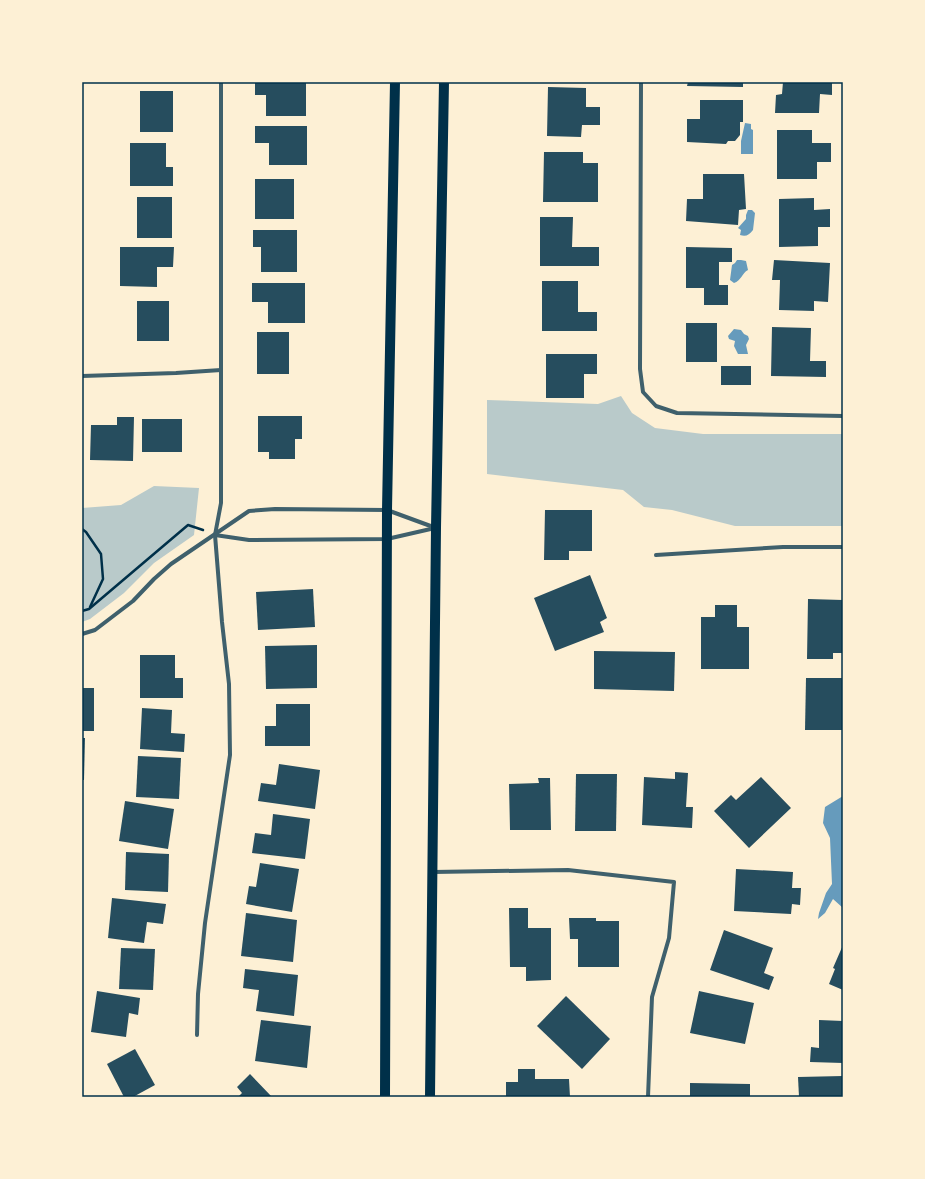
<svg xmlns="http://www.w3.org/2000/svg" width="925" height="1179" font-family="Mulish,sans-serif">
	<rect width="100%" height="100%" fill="#fdf0d5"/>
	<!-- green -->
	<g fill="#b9caca">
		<path d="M 621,396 L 632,413 L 655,428 L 703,434 L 843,434 L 843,526 L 735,526 L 672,510 L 644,507 L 623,490 L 487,474 L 487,400 L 598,404 Z"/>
		<path d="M 154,486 L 199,488 L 194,535 L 154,563 L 124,593 L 90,619 L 82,622 L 82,508 L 121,505 Z"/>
	</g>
	<!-- water -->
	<g fill="#669bbc">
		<path d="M 745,123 L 751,124 L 751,129 L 753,130 L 753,154 L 741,154 L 741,141 Z"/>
		<path d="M 748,210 L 752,210 L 755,213 L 753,230 C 749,235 746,237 740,235 L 741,230 L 738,228 L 746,219 L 746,215 Z"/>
		<path d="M 737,260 L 741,260 L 746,261 L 748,270 C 742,273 741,281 734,283 L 730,280 L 732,265 L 735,263 Z"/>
		<path d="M 734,329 L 741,330 L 744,334 L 748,336 L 749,339 L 746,345 L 748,354 L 738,354 L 734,346 L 735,341 L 729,339 L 728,336 Z"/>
		<path d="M 843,796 L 843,908 L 833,899 L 825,913 L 818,919 L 819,913 L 826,893 L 832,884 L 830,838 L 823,823 L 825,807 Z"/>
	</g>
	<!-- building -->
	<g fill="#264d5e">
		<path d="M 255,82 L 306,82 L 306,116 L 266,116 L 266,95 L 255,95 Z"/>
		<path d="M 688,82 L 743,82 L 743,87 L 687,86 Z"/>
		<path d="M 783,82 L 832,82 L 832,95 L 820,94 L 819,113 L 775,113 L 776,95 L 782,94 Z"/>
		<path d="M 548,87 L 586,88 L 586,107 L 600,107 L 600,125 L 582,125 L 581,137 L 547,136 Z"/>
		<rect x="140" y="91" width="33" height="41"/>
		<path d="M 700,100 L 743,100 L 743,122 L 740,122 L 740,135 L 735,141 L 728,141 L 726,144 L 687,142 L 687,119 L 700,119 Z"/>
		<path d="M 255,126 L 307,126 L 307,165 L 269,165 L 269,143 L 255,143 Z"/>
		<path d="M 777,130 L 812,130 L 812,143 L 831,143 L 831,162 L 817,162 L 817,179 L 777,179 Z"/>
		<path d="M 130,143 L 166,143 L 166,167 L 173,167 L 173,186 L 130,186 Z"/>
		<path d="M 544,152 L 583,152 L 583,163 L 598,163 L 598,202 L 543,202 Z"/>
		<path d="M 703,174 L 744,174 L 746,209 L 739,210 L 738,225 L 686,221 L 687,199 L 703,199 Z"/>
		<rect x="255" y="179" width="39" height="40"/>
		<rect x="137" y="197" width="35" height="41"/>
		<path d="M 814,198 L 814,210 L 830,209 L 830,227 L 818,227 L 818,246 L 779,247 L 779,199 Z"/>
		<path d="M 540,217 L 573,217 L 572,247 L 599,247 L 599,266 L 540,266 Z"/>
		<path d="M 253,230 L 297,230 L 297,272 L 261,272 L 261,247 L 253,247 Z"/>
		<path d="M 120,247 L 174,247 L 173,267 L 157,267 L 157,287 L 120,286 Z"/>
		<path d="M 686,247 L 732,248 L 732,262 L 719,262 L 719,285 L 728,285 L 728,305 L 704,305 L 704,288 L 686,288 Z"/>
		<path d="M 774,260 L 830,263 L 828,302 L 814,301 L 814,311 L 779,310 L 780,280 L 772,280 Z"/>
		<path d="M 542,281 L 578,281 L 578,312 L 597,312 L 597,331 L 542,331 Z"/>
		<path d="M 252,283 L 305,283 L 305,323 L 268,323 L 268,302 L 252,302 Z"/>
		<rect x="137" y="301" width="32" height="40"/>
		<rect x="686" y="323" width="31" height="39"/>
		<path d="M 772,327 L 811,328 L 810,361 L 826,361 L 826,377 L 771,376 Z"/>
		<rect x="257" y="332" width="32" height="42"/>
		<path d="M 546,354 L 597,354 L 597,374 L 584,374 L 584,398 L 546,398 Z"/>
		<rect x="721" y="366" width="30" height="19"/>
		<path d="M 258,416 L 302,416 L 302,439 L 295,439 L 295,459 L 269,459 L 269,452 L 258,452 Z"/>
		<path d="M 117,417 L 134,417 L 133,461 L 90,460 L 91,425 L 117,425 Z"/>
		<rect x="142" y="419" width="40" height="33"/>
		<path d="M 545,510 L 592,510 L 592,551 L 569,551 L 569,560 L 544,560 Z"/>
		<path d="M 590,575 L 607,618 L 600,622 L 604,632 L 555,651 L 534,598 Z"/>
		<path d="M 313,589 L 315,627 L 258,630 L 256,592 Z"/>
		<path d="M 808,599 L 843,600 L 843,653 L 833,653 L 833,659 L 807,659 Z"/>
		<path d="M 715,605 L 737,605 L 737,627 L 749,627 L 749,669 L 701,669 L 701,617 L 715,617 Z"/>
		<path d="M 317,645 L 317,688 L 266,689 L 265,646 Z"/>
		<path d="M 594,651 L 675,652 L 674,691 L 594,689 Z"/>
		<path d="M 140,655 L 175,655 L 175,678 L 183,678 L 183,698 L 140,698 Z"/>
		<path d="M 806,678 L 843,678 L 843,730 L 805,730 Z"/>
		<rect x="82" y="688" width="12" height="43"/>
		<path d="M 276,704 L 310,704 L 310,746 L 265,746 L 265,726 L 276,726 Z"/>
		<path d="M 142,708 L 172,710 L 171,733 L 185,734 L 184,752 L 140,749 Z"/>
		<path d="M 82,738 L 85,738 L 84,780 L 82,780 Z"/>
		<path d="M 138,756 L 181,758 L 179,799 L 136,797 Z"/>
		<path d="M 279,764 L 320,770 L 315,809 L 258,801 L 261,783 L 276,785 Z"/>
		<path d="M 675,772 L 688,773 L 686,807 L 693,807 L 692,828 L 642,825 L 644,777 L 675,779 Z"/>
		<path d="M 576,774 L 617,774 L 616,831 L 575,831 Z"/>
		<path d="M 761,777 L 791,808 L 749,848 L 714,811 L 731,795 L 736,800 Z"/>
		<path d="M 538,778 L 550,778 L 551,830 L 510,830 L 509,784 L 539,783 Z"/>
		<path d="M 125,801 L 174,809 L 168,849 L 119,841 Z"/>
		<path d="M 273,814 L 310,819 L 305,859 L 252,853 L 255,833 L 271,835 Z"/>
		<path d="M 126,852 L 169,854 L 168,892 L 125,890 Z"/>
		<path d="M 260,863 L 299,869 L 292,912 L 246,904 L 249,886 L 256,887 Z"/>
		<path d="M 736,869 L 793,872 L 792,888 L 801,888 L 800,905 L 792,904 L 791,914 L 734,911 Z"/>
		<path d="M 112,898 L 166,904 L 163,924 L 147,922 L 144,943 L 108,938 Z"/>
		<path d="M 509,908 L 528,908 L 528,928 L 551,928 L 551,980 L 526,981 L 526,967 L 510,967 Z"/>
		<path d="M 246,913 L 297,920 L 293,962 L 241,956 Z"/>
		<path d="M 569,918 L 596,918 L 596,921 L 619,921 L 619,967 L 578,967 L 578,939 L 570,939 Z"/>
		<path d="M 724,930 L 773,948 L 764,973 L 774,977 L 769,990 L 710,970 Z"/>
		<path d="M 843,945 L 843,990 L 829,984 L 835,969 L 833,968 Z"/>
		<path d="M 121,948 L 155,949 L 153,990 L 119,989 Z"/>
		<path d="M 245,969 L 298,975 L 294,1016 L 256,1011 L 259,990 L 243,988 Z"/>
		<path d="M 97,991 L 140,998 L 138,1015 L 129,1013 L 126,1037 L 91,1032 Z"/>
		<path d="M 699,991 L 754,1003 L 745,1044 L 690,1033 Z"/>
		<path d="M 566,996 L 610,1039 L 582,1069 L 537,1026 Z"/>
		<path d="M 261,1020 L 311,1026 L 307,1068 L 255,1061 Z"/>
		<path d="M 819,1020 L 843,1021 L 843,1063 L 810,1062 L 811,1047 L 819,1048 Z"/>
		<path d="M 135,1049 L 155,1085 L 133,1097 L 124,1097 L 107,1064 Z"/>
		<path d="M 518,1069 L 535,1069 L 535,1079 L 569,1079 L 570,1097 L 506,1097 L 506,1082 L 518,1082 Z"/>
		<path d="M 250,1074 L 272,1097 L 238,1097 L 242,1093 L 237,1087 Z"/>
		<path d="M 843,1076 L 843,1097 L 799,1097 L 798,1077 Z"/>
		<path d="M 690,1083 L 750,1084 L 750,1097 L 690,1097 Z"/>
	</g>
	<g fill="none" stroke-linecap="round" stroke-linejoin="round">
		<!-- path -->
		<g stroke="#003049" stroke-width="2.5">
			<path d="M 82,529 L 86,532 L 101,554 L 103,579 L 90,607"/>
			<path d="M 82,611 L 89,609 L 188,525 L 203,530"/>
		</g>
		<!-- minor -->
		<g stroke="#3f606c" stroke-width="4">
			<path d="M 641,82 L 640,369 L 643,392 L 656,406 L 677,413 L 843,416"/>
			<path d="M 82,376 L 176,373 L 221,370"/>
			<path d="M 215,535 L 249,540 L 387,539 L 435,528"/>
			<path d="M 656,555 L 783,547 L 843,547"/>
			<path d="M 82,634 L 95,630 L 133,601 L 154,579 L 171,564 L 249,511 L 275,509 L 387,510 L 436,528"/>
			<path d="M 433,872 L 568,870 L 674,882 L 669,938 L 652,997 L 648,1097"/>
			<path d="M 197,1035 L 198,994 L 205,923 L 230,755 L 229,684 L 222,622 L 215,535 L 221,503 L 221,82"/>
		</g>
		<!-- primary -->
		<g stroke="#003049" stroke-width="10">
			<path d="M 385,1097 L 387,510 L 395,82"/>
			<path d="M 430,1097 L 436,528 L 444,82"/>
		</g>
	</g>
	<!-- border -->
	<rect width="925" height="1179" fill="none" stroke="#fdf0d5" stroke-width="166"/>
	<rect x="83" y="83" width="759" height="1013" fill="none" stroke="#003049" stroke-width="1.5"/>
</svg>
